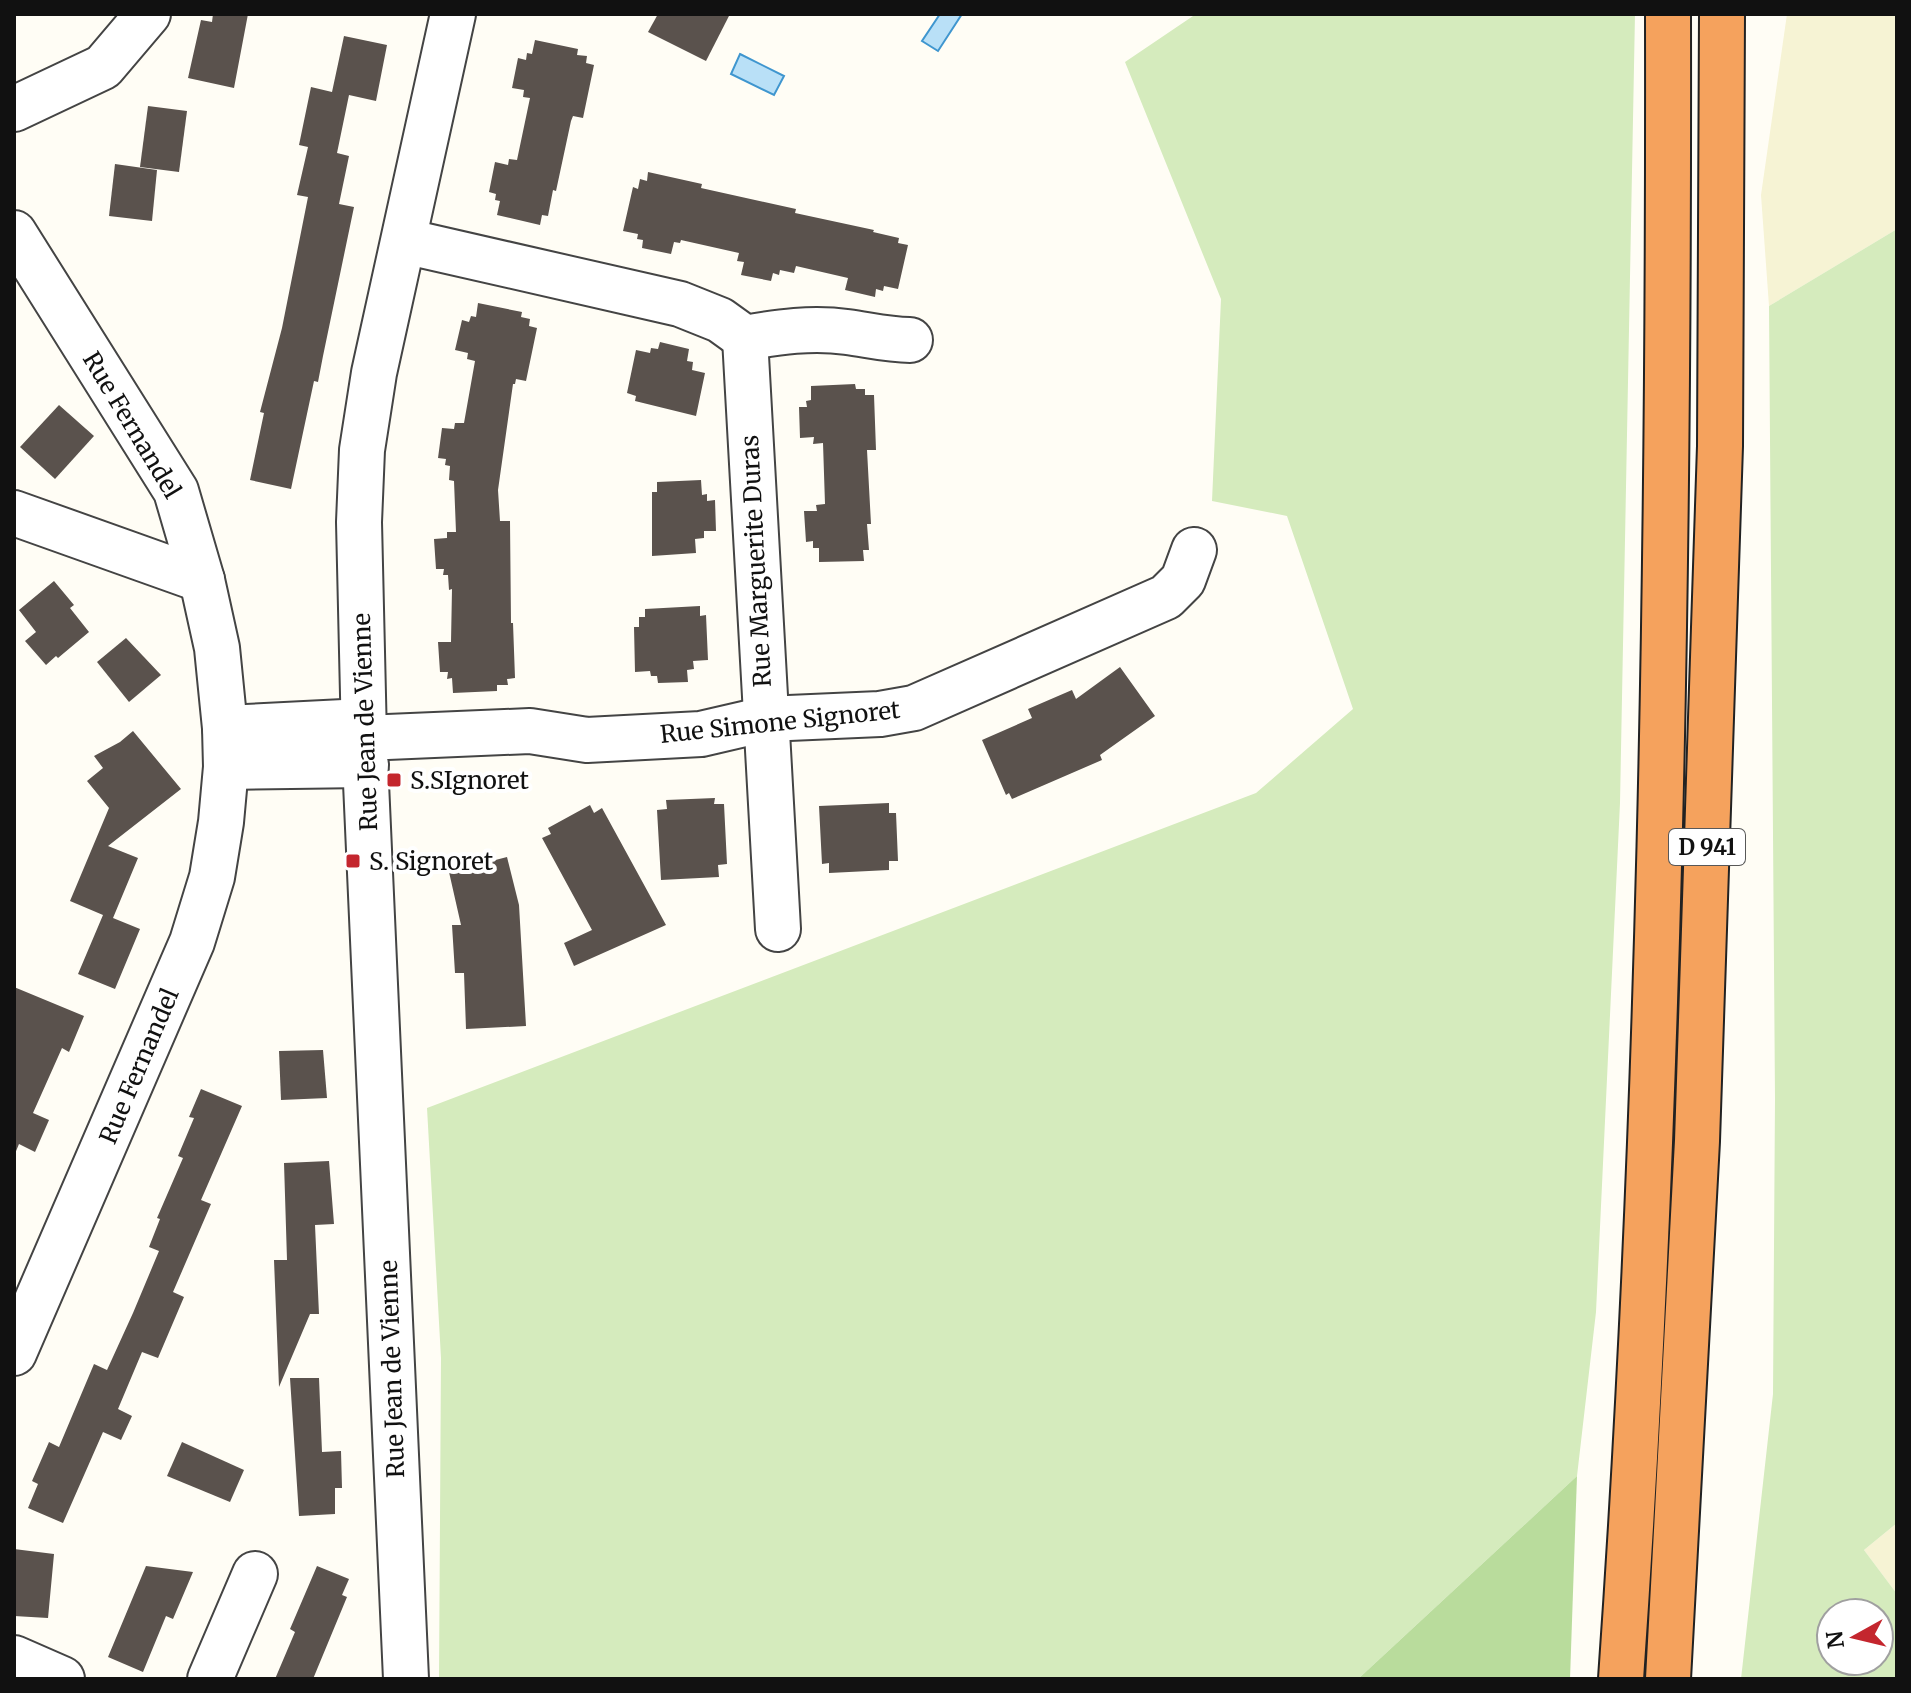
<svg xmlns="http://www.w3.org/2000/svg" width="1911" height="1693" font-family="Merriweather,serif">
	<rect width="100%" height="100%" fill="#fffdf5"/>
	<!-- farmland -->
	<g fill="#f6f3d4">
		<path d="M 1787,14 L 1897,14 L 1897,229 L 1769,306 L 1761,195 Z"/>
		<path d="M 1897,1523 L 1897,1594 L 1864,1550 Z"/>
	</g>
	<!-- green -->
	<g fill="#d5ebbd" fill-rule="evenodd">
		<path d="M 1196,14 L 1635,14 L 1620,803 L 1596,1312 L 1577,1476 L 1358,1679 L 439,1679 L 441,1358 L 427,1108 L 1256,793 L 1353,709 L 1287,516 L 1212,501 L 1221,299 L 1125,62 Z"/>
		<path d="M 1897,229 L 1897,1523 L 1864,1550 L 1897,1594 L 1897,1679 L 1741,1679 L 1773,1394 L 1775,1099 L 1769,306 ZM 1879,1613 L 1879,1661 L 1831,1661 L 1831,1613 Z"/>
	</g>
	<!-- forest -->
	<path fill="#b9dc9c" d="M 1577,1476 L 1570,1679 L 1358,1679 Z"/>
	<!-- water -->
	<g fill="#b9e0f7" stroke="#3f96cf" stroke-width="2">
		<path d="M 940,14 L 962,14 L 938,51 L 922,41 Z"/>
		<path d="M 740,54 L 784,76 L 774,95 L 731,74 Z"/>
	</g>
	<!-- building -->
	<g fill="#5a524d">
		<path d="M 213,14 L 248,14 L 234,88 L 188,78 L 201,20 L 212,22 Z"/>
		<path d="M 658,14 L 730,14 L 706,61 L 648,32 Z"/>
		<path d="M 344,36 L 387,45 L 376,101 L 349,95 L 337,153 L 349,156 L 339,204 L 354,207 L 323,356 L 318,382 L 314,381 L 291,489 L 250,480 L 264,413 L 260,412 L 282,328 L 308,197 L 297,195 L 308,147 L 299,145 L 311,87 L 332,92 Z"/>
		<path d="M 535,40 L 578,49 L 577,55 L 587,56 L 586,63 L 594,65 L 583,118 L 573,116 L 571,121 L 556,191 L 553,190 L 548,216 L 542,215 L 540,225 L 497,215 L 500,201 L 495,200 L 496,194 L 489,192 L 495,162 L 508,165 L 509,159 L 517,160 L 530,98 L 523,97 L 524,90 L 512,88 L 518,58 L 526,60 L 527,53 L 532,54 Z"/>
		<path d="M 148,106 L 187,111 L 179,172 L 140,167 Z"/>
		<path d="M 115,164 L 157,170 L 152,221 L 109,216 Z"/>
		<path d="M 648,172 L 702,184 L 701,188 L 796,209 L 795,213 L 874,230 L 873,232 L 899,238 L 898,243 L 908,245 L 898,289 L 884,286 L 883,291 L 876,289 L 875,297 L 845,290 L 848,278 L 796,266 L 794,273 L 780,270 L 779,275 L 773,273 L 771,281 L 741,275 L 744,262 L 737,261 L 739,253 L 681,240 L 680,243 L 674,242 L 671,254 L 642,248 L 643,240 L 637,239 L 638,234 L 623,231 L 633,187 L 638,189 L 640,179 L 647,181 Z"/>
		<path d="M 478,303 L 522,312 L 521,317 L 530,319 L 529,326 L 537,328 L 526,381 L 516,379 L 515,384 L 513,384 L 498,490 L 500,521 L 510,521 L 511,623 L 513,623 L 515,678 L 507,679 L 508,685 L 497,685 L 497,691 L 453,693 L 452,678 L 447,679 L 448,672 L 440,672 L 438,642 L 451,642 L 452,589 L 449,590 L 448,575 L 443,575 L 444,569 L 436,569 L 434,539 L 447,538 L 447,532 L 456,532 L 454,481 L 449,480 L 450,466 L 445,465 L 446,459 L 438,458 L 442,428 L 454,429 L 455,423 L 464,423 L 475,361 L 467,359 L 468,353 L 455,350 L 462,320 L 469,322 L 471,316 L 476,317 Z"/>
		<path d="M 660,342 L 689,349 L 687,361 L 693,362 L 692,370 L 705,373 L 696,416 L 635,401 L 636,396 L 627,393 L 636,350 L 650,353 L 651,348 L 658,349 Z"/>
		<path d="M 855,384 L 856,389 L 865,389 L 865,395 L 874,395 L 876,450 L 867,450 L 871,524 L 867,524 L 869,550 L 863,550 L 864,561 L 819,562 L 819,548 L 813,548 L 813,541 L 806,542 L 804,511 L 817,511 L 816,505 L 825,504 L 823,443 L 813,444 L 814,437 L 800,438 L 799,407 L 807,407 L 806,401 L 811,400 L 811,386 Z"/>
		<path d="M 59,405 L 94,436 L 55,479 L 20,447 Z"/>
		<path d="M 701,480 L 702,495 L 707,494 L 707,501 L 715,500 L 716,531 L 704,531 L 704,538 L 695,539 L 696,553 L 652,556 L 652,492 L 657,492 L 657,482 Z"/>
		<path d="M 54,581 L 74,605 L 70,608 L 89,632 L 58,658 L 56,656 L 46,665 L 25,641 L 36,632 L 19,610 Z"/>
		<path d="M 700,606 L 700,616 L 706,615 L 708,660 L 693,661 L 694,669 L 687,670 L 688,682 L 658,683 L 657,676 L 651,676 L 650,671 L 635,672 L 634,627 L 639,627 L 639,617 L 645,617 L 645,609 Z"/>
		<path d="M 126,638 L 161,675 L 129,702 L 97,662 Z"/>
		<path d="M 1120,667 L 1155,716 L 1100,755 L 1102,760 L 1012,799 L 1009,793 L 1006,795 L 982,740 L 1032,718 L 1028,709 L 1072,690 L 1076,699 Z"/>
		<path d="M 133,731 L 181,789 L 108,846 L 138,858 L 113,918 L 140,929 L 115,989 L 78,974 L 103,915 L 70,901 L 109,808 L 87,781 L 103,768 L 94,756 L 120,742 Z"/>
		<path d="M 715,798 L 714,804 L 724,804 L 727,864 L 718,865 L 719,877 L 661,880 L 657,810 L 667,809 L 666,800 Z"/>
		<path d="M 889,803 L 889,813 L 896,813 L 898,861 L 889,861 L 889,870 L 829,873 L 829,863 L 822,864 L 819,806 Z"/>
		<path d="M 590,805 L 594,813 L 602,808 L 666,925 L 574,966 L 564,943 L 592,930 L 542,838 L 551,834 L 548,828 Z"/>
		<path d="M 507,857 L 519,905 L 526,1026 L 466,1029 L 464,973 L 455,973 L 452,925 L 461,925 L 449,872 Z"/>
		<path d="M 14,987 L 84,1016 L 69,1052 L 62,1048 L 33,1113 L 49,1120 L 35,1152 L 19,1144 L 14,1156 Z"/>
		<path d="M 323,1050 L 327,1098 L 281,1100 L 279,1051 Z"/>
		<path d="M 201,1089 L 242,1106 L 201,1200 L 211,1204 L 173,1292 L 184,1297 L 158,1358 L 142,1352 L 118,1409 L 132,1416 L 121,1440 L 103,1432 L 63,1523 L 28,1508 L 38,1484 L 32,1481 L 49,1442 L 59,1447 L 94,1364 L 107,1370 L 133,1313 L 159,1251 L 149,1247 L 160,1219 L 157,1218 L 183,1158 L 178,1156 L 194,1118 L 189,1117 Z"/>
		<path d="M 329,1161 L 334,1224 L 315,1225 L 319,1314 L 310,1314 L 279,1387 L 274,1260 L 287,1260 L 284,1163 Z"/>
		<path d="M 290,1378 L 319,1378 L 322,1452 L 341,1451 L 342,1488 L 335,1488 L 335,1514 L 299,1516 Z"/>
		<path d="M 182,1442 L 244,1470 L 230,1502 L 167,1476 Z"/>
		<path d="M 14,1549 L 54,1554 L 48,1618 L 14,1616 Z"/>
		<path d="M 146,1566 L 193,1572 L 173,1619 L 166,1616 L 143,1672 L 108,1657 Z"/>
		<path d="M 317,1566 L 349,1579 L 342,1595 L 347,1597 L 313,1679 L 275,1679 L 295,1632 L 290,1629 Z"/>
	</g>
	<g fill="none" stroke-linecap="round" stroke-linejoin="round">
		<!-- minor casing -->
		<g stroke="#444" stroke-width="48">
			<g id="minor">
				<path d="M 14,109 L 103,67 L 148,14"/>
				<path d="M 14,233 L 176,491 L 202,580 L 217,648 L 225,728 L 226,767 L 221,822 L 212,877 L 192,942 L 14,1353"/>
				<path d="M 404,241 L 680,304 L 720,320 L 745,338 C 778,332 812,327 847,332 C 869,335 888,340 910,340"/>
				<path d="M 745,338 L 778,929"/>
				<path d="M 14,513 L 202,580"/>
				<path d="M 225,728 L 364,721"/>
				<path d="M 364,738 L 530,731 L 587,740 L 701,734 L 766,719 L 880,714 L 914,708 L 1166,597 L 1183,580 L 1194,550"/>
				<path d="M 226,767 L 366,765"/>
				<path d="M 14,1658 L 62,1679"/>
				<path d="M 210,1679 L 255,1574"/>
				<path d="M 406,1679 L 364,738 L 359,522 L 362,450 L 374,373 L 453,14"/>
			</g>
		</g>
		<!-- highway casing -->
		<g stroke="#222" stroke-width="48">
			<g id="highway">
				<path d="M 1621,1679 C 1660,1125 1669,569 1668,14"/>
				<path d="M 1668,1679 L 1697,1141 L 1720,446 L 1722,14"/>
			</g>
		</g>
		<!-- minor -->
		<use href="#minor" stroke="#fff" stroke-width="44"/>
		<!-- highway -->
		<use href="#highway" stroke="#f5a25d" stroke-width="44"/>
	</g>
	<!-- markers -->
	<g fill="#c4262e" stroke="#fff" stroke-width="3">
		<rect x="386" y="772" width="16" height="16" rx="4"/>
		<rect x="345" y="853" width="16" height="16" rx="4"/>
	</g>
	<g text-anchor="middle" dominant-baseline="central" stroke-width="8" stroke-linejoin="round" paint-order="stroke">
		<!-- shield labels -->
		<rect fill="#fff" stroke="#585858" stroke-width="2" x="1669" y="829" width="76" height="36" rx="6"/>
		<g font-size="22" font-weight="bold" fill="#111">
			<text x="1707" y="847">D 941</text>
		</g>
		<!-- street labels -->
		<g font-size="24" fill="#111" stroke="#fff">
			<text transform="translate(132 425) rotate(59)">Rue Fernandel</text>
			<text transform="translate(756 561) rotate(-93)">Rue Marguerite Duras</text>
			<text transform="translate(365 722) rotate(-92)">Rue Jean de Vienne</text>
			<text transform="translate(780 722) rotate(-6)">Rue Simone Signoret</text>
			<text transform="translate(139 1066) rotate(-67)">Rue Fernandel</text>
			<text transform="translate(392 1369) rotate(-92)">Rue Jean de Vienne</text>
		</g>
		<!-- poi labels -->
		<g font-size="24" fill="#111" stroke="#fff" text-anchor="start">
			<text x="410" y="780">S.SIgnoret</text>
			<text x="369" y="861">S. Signoret</text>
		</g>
	</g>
	<!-- border -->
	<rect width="1911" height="1693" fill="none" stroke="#111111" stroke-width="32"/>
	<!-- north arrow -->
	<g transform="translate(1855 1637) rotate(262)"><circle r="38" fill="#ffffff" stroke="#a0a0a0" stroke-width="2"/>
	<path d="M0-6L14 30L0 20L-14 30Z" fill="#c4262e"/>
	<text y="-12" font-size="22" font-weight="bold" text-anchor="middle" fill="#111111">N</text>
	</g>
</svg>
